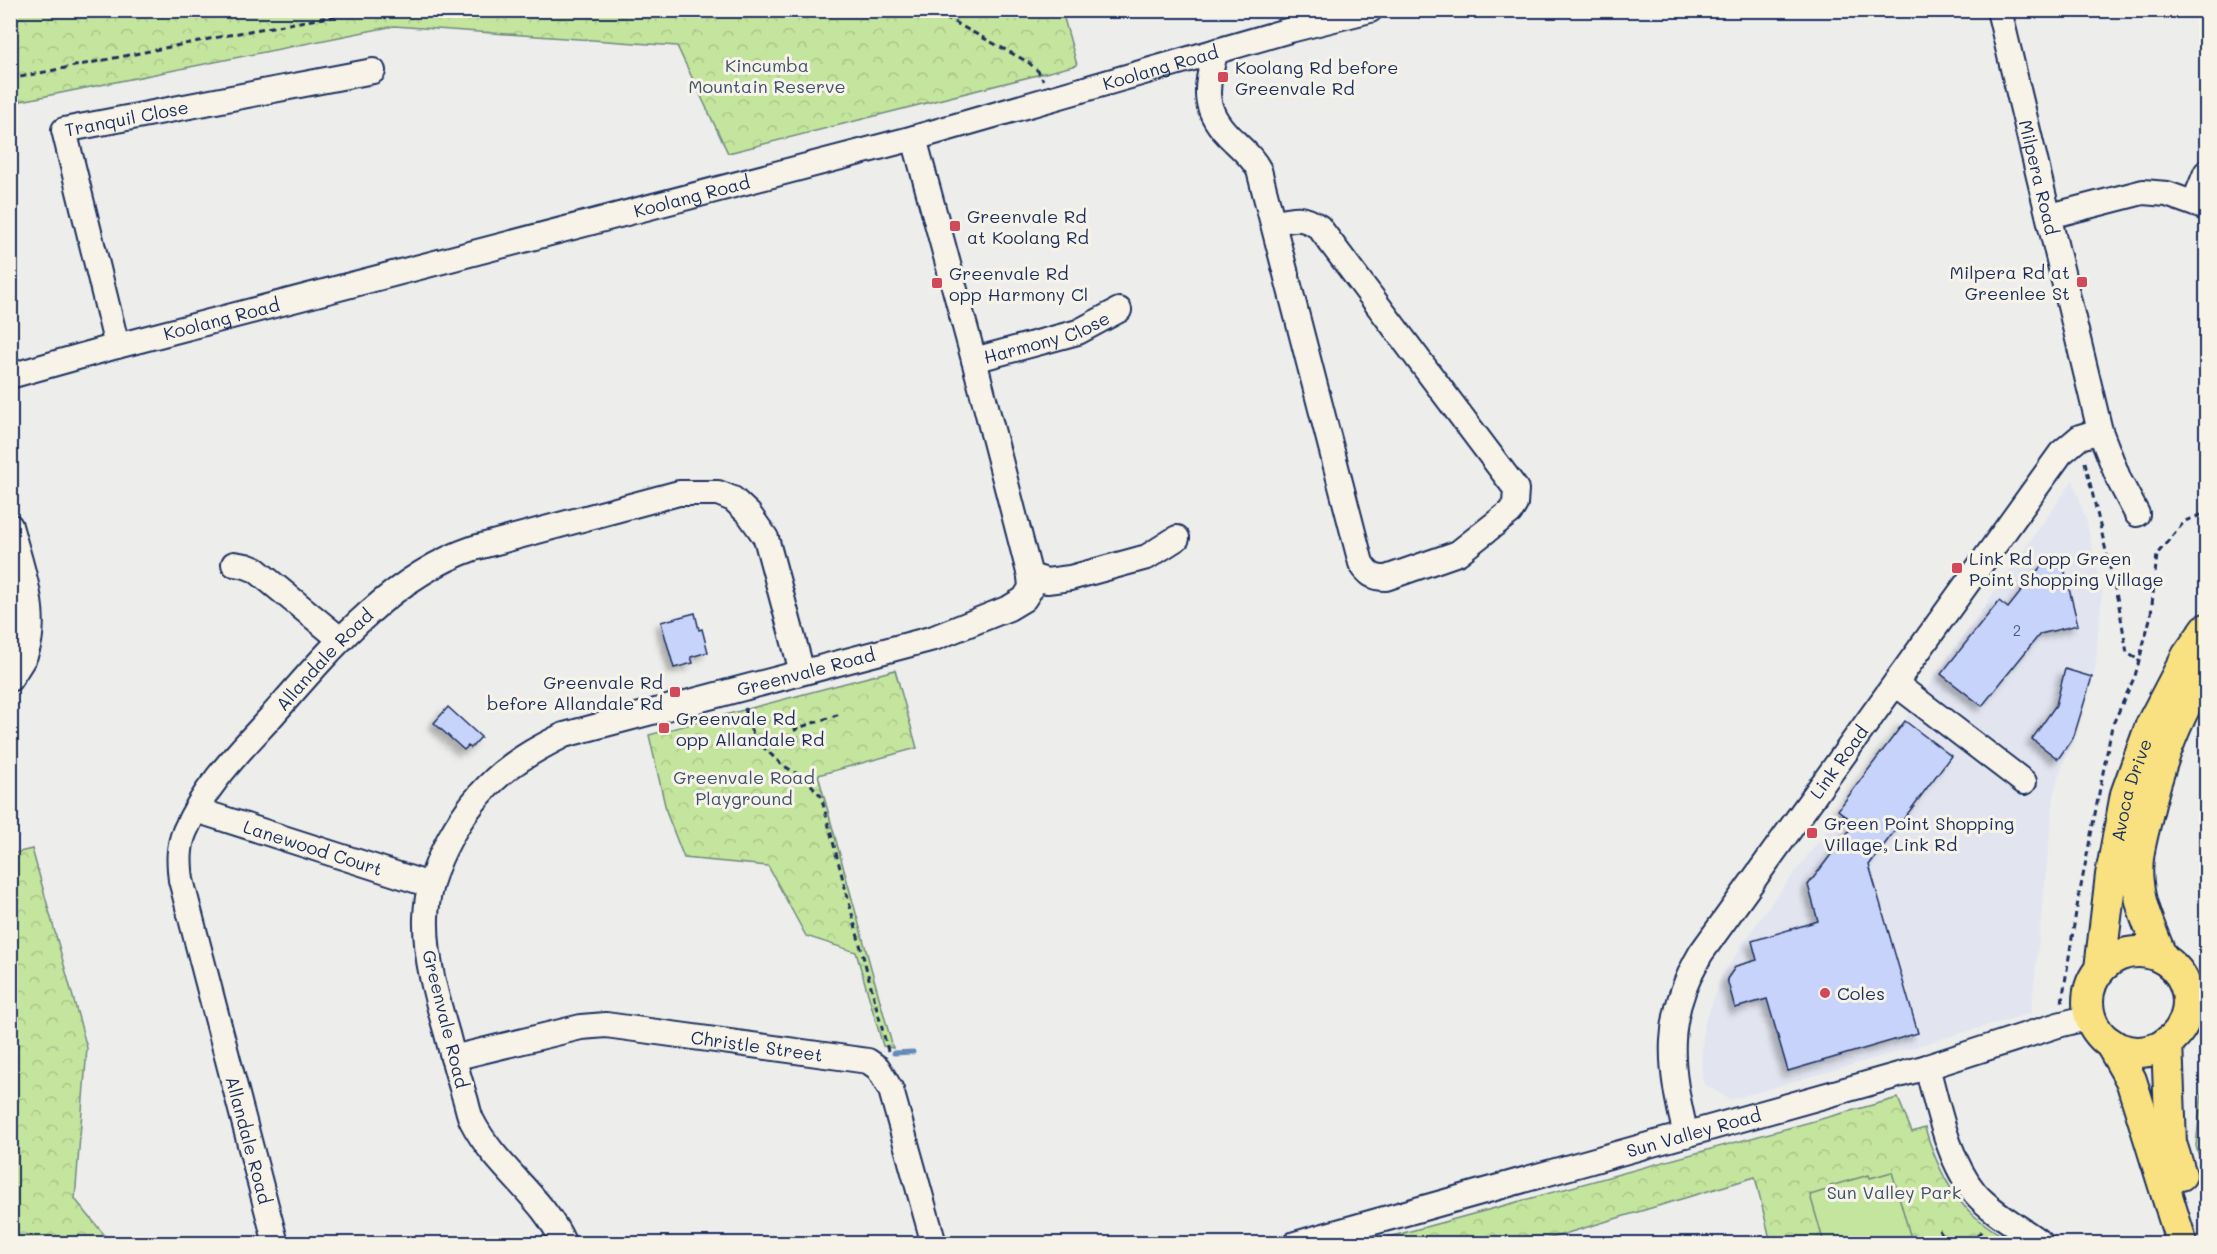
<svg xmlns="http://www.w3.org/2000/svg" width="2217" height="1254" font-family="Mali,sans-serif">
	<defs>
		<pattern id="forest-crowns" width="20" height="18" patternUnits="userSpaceOnUse" patternTransform="scale(1.5)"><rect width="20" height="18" fill="#c4e59d"/><path d="M2 6a3 3 0 1 1 6 0M12 15a3 3 0 1 1 6 0" fill="none" stroke="#a8c58a"/></pattern>
		<filter id="shadow"><feDropShadow dx="-5.5" dy="5.5" stdDeviation="3" flood-color="#0004"/></filter>
	</defs>
	<rect width="100%" height="100%" fill="#ededec"/>
	<filter id="ink" filterUnits="userSpaceOnUse"><feTurbulence type="fractalNoise" baseFrequency=".0167" numOctaves="2"/><feDisplacementMap in="SourceGraphic" scale="12" xChannelSelector="R" yChannelSelector="G"/><feConvolveMatrix kernelMatrix="1 2 1 2 8 2 1 2 1" color-interpolation-filters="sRGB"/></filter>
	<g filter="url(#ink)">
		<!-- built -->
		<path fill="#e2e5f0" d="M 2073,480 L 2087,523 L 2102,593 L 2095,670 L 2055,788 L 2031,1013 L 1730,1100 L 1703,1083 L 1701,1064 L 1704,1025 L 1722,976 L 1763,914 L 1828,829 Z"/>
		<!-- forest -->
		<g fill="url(#forest-crowns)" stroke="#708a7e" stroke-width="1.5">
			<path d="M 11,10 L 1062,11 L 1077,65 L 728,153 L 677,46 L 394,26 L 11,103 Z"/>
			<path d="M 895,670 L 917,748 L 818,775 L 893,1048 L 883,1046 L 856,952 L 806,936 L 768,866 L 684,858 L 667,814 L 649,735 Z"/>
			<path d="M 32,849 L 87,1048 L 75,1199 L 111,1243 L 11,1243 L 11,854 Z"/>
			<path d="M 2206,1055 L 2206,1179 L 2196,1146 Z"/>
			<path d="M 1898,1098 L 1912,1132 L 1925,1128 C 1934,1158 1948,1192 1971,1213 C 1984,1225 1999,1234 2013,1243 L 1771,1243 L 1755,1177 L 1534,1243 L 1363,1244 Z"/>
		</g>
		<!-- pitch -->
		<path fill="#c4e59d" stroke="#708a7e" stroke-width="1.5" d="M 1892,1172 L 1912,1242 L 1906,1244 L 1824,1243 L 1810,1195 L 1830,1189 L 1830,1186 L 1869,1175 L 1870,1178 Z"/>
		<g fill="none" stroke-linecap="round" stroke-linejoin="round">
			<!-- stream -->
			<path stroke="#628bb6" stroke-width="5" d="M 894,1053 L 913,1052"/>
		</g>
		<!-- building -->
		<g fill="#c7d3fb" stroke="#1b2f5e" stroke-width="1.5" filter="url(#shadow)">
			<path d="M 2062,560 L 2078,625 L 2040,634 L 1982,706 L 1941,674 L 1999,601 L 2008,608 L 2042,565 Z"/>
			<path d="M 695,613 L 699,630 L 702,629 L 708,652 L 691,657 L 693,663 L 674,668 L 661,622 Z"/>
			<path d="M 2065,669 L 2092,677 L 2074,736 L 2058,759 L 2032,739 L 2056,705 Z"/>
			<path d="M 448,707 L 481,737 L 471,748 L 468,746 L 464,750 L 434,723 Z"/>
			<path d="M 1905,721 L 1951,756 L 1869,865 L 1918,1033 L 1788,1071 L 1767,999 L 1735,1008 L 1727,979 L 1736,966 L 1757,960 L 1752,941 L 1818,921 L 1808,885 L 1855,823 L 1838,810 Z"/>
		</g>
		<g fill="none" stroke-linecap="round" stroke-linejoin="round">
			<!-- minor casing -->
			<g stroke="#1b2f5e" stroke-width="28">
				<g id="minor">
					<path id="s1" d="M 1999,10 L 2100,431 L 2119,480 L 2137,514"/>
					<path d="M 1216,51 C 1204,90 1202,112 1234,141 C 1244,151 1253,158 1259,170 L 1361,563 C 1368,574 1373,578 1386,578 L 1458,553 L 1510,512 L 1515,504 L 1516,489 L 1319,227 C 1301,215 1294,218 1273,223"/>
					<path d="M 2194,203 L 2206,173"/>
					<path d="M 2050,216 L 2143,192 L 2167,194 L 2206,208"/>
					<path id="s2" d="M 117,346 L 64,130 L 373,71"/>
					<path id="s3" d="M 974,360 L 1078,332 L 1119,310"/>
					<path id="s4" d="M 10,376 L 117,346 L 914,138 L 1290,30 L 1370,10"/>
					<path d="M 10,526 C 20,563 41,617 25,655 C 21,663 15,671 10,679"/>
					<path d="M 234,564 L 246,566 L 256,570 L 340,639"/>
					<path d="M 1030,576 L 1047,581 L 1070,578 L 1147,557 L 1177,538"/>
					<path d="M 1896,684 L 2024,782"/>
					<path id="s5" d="M 196,810 L 430,885"/>
					<path id="s6" d="M 453,1058 L 581,1027 L 606,1025 L 868,1061 L 878,1068 L 891,1090 L 934,1244"/>
					<path d="M 1927,1067 C 1938,1106 1948,1161 1975,1193 C 1991,1212 2021,1228 2042,1244"/>
					<path id="s7" d="M 1686,1135 C 1669,1066 1663,1018 1701,953 L 2061,453 L 2080,437 L 2100,431"/>
					<path id="s8" d="M 276,1244 L 181,880 C 179,863 178,847 185,831 C 204,787 238,753 270,718 C 328,652 389,577 474,548 L 679,493 L 718,493 L 733,499 L 749,514 L 766,538 L 802,672"/>
					<path id="s9" d="M 564,1244 C 543,1196 496,1168 472,1121 C 468,1113 467,1103 464,1095 C 458,1075 452,1054 447,1034 C 436,996 425,958 426,918 C 427,866 463,806 502,773 C 521,757 542,746 564,735 L 934,638 L 1009,608 L 1024,599 L 1031,588 L 1030,576 L 974,360 L 914,138"/>
					<path id="s10" d="M 1295,1244 L 1927,1067 L 2058,1025 L 2090,1017"/>
				</g>
			</g>
			<!-- major casing -->
			<g stroke="#1b2f5e" stroke-width="34">
				<g id="major">
					<circle cx="2138" cy="1002" r="50"/>
					<path d="M 2162,958 C 2153,934 2140,909 2138,883 C 2135,862 2141,840 2146,820 C 2158,767 2176,715 2206,671"/>
					<path id="s11" d="M 2100,969 L 2111,875 L 2126,794 L 2151,725 L 2187,656 L 2206,629"/>
					<path d="M 2167,1042 L 2171,1143 L 2181,1175"/>
					<path d="M 2110,1043 L 2131,1080 L 2182,1244"/>
				</g>
			</g>
			<!-- path -->
			<g stroke="#1b2f5e" stroke-width="3" stroke-dasharray="6 4.5" stroke-linecap="butt">
				<path d="M 925,10 L 952,21 L 1028,62 L 1038,71 L 1043,80"/>
				<path d="M 10,79 L 254,30 L 370,10"/>
				<path d="M 2085,462 L 2119,606 L 2127,653 L 2139,660"/>
				<path d="M 745,708 L 751,730 L 758,742 L 781,764 L 807,780 L 821,796 L 888,1051"/>
				<path d="M 760,742 L 792,746 L 799,744 L 795,729 L 840,714"/>
				<path d="M 2062,1002 L 2076,912 L 2112,726 L 2135,676 L 2151,615 L 2157,554 L 2185,521 L 2206,513"/>
				<path d="M 1939,1230 L 1947,1244"/>
				<path d="M 1971,1244 L 1983,1229"/>
			</g>
			<!-- minor -->
			<use href="#minor" stroke="#f7f3e8" stroke-width="24"/>
			<!-- major -->
			<use href="#major" stroke="#f9e181" stroke-width="30"/>
		</g>
	</g>
	<!-- markers -->
	<g fill="#d1495b" stroke="#f7f3e8" stroke-width="2">
		<rect x="1217" y="71" width="12" height="12" rx="3"/>
		<rect x="949" y="220" width="12" height="12" rx="3"/>
		<rect x="2076" y="276" width="12" height="12" rx="3"/>
		<rect x="931" y="277" width="12" height="12" rx="3"/>
		<rect x="1951" y="562" width="12" height="12" rx="3"/>
		<rect x="669" y="686" width="12" height="12" rx="3"/>
		<rect x="658" y="722" width="12" height="12" rx="3"/>
		<rect x="1806" y="827" width="12" height="12" rx="3"/>
		<circle cx="1825" cy="993" r="6"/>
	</g>
	<g text-anchor="middle" dominant-baseline="central" stroke-width="6" stroke-linejoin="round" paint-order="stroke">
		<!-- number labels -->
		<g font-size="15" fill="#465885">
			<text x="2017" y="630">2</text>
		</g>
		<!-- park labels -->
		<g font-size="18" fill="#3d536b" stroke="#f7f3e8">
			<text x="767" y="65">Kincumba<tspan x="767" dy="21">Mountain Reserve</tspan></text>
			<text x="744" y="777">Greenvale Road<tspan x="744" dy="21">Playground</tspan></text>
			<text x="1894" y="1192">Sun Valley Park</text>
		</g>
		<!-- street labels -->
		<g font-size="18" fill="#1b2f5e" stroke="#f7f3e8">
			<text stroke="none"><textPath href="#s4" startOffset="1191">Koolang Road</textPath></text>
			<text stroke="none"><textPath href="#s2" startOffset="286">Tranquil Close</textPath></text>
			<text stroke="none"><textPath href="#s1" startOffset="172">Milpera Road</textPath></text>
			<text stroke="none"><textPath href="#s4" startOffset="705">Koolang Road</textPath></text>
			<text stroke="none"><textPath href="#s4" startOffset="219">Koolang Road</textPath></text>
			<text stroke="none"><textPath href="#s3" startOffset="76">Harmony Close</textPath></text>
			<text stroke="none"><textPath href="#s8" startOffset="648">Allandale Road</textPath></text>
			<text stroke="none"><textPath href="#s9" startOffset="854">Greenvale Road</textPath></text>
			<text stroke="none"><textPath href="#s7" startOffset="424">Link Road</textPath></text>
			<text stroke="none"><textPath href="#s11" startOffset="182">Avoca Drive</textPath></text>
			<text stroke="none"><textPath href="#s5" startOffset="123">Lanewood Court</textPath></text>
			<text transform="translate(446 1019) rotate(76)">Greenvale Road</text>
			<text stroke="none"><textPath href="#s6" startOffset="309">Christle Street</textPath></text>
			<text stroke="none"><textPath href="#s10" startOffset="414">Sun Valley Road</textPath></text>
			<text transform="translate(249 1140) rotate(75)">Allandale Road</text>
		</g>
		<!-- poi labels -->
		<g font-size="18" fill="#1b2f5e" stroke="#f7f3e8" text-anchor="start">
			<text x="1235" y="67">Koolang Rd before<tspan x="1235" dy="21">Greenvale Rd</tspan></text>
			<text x="967" y="216">Greenvale Rd<tspan x="967" dy="21">at Koolang Rd</tspan></text>
			<text x="2070" y="272" text-anchor="end">Milpera Rd at<tspan x="2070" dy="21">Greenlee St</tspan></text>
			<text x="949" y="273">Greenvale Rd<tspan x="949" dy="21">opp Harmony Cl</tspan></text>
			<text x="1969" y="558">Link Rd opp Green<tspan x="1969" dy="21">Point Shopping Village</tspan></text>
			<text x="663" y="682" text-anchor="end">Greenvale Rd<tspan x="663" dy="21">before Allandale Rd</tspan></text>
			<text x="676" y="718">Greenvale Rd<tspan x="676" dy="21">opp Allandale Rd</tspan></text>
			<text x="1824" y="823">Green Point Shopping<tspan x="1824" dy="21">Village, Link Rd</tspan></text>
			<text x="1837" y="993">Coles</text>
		</g>
	</g>
	<!-- margin -->
	<rect width="2217" height="1254" fill="none" stroke="#f7f3e8" stroke-width="36"/>
	<rect x="18" y="18" width="2181" height="1218" fill="none" stroke="#1b2f5e" stroke-width="2" filter="url(#ink)"/>
</svg>
